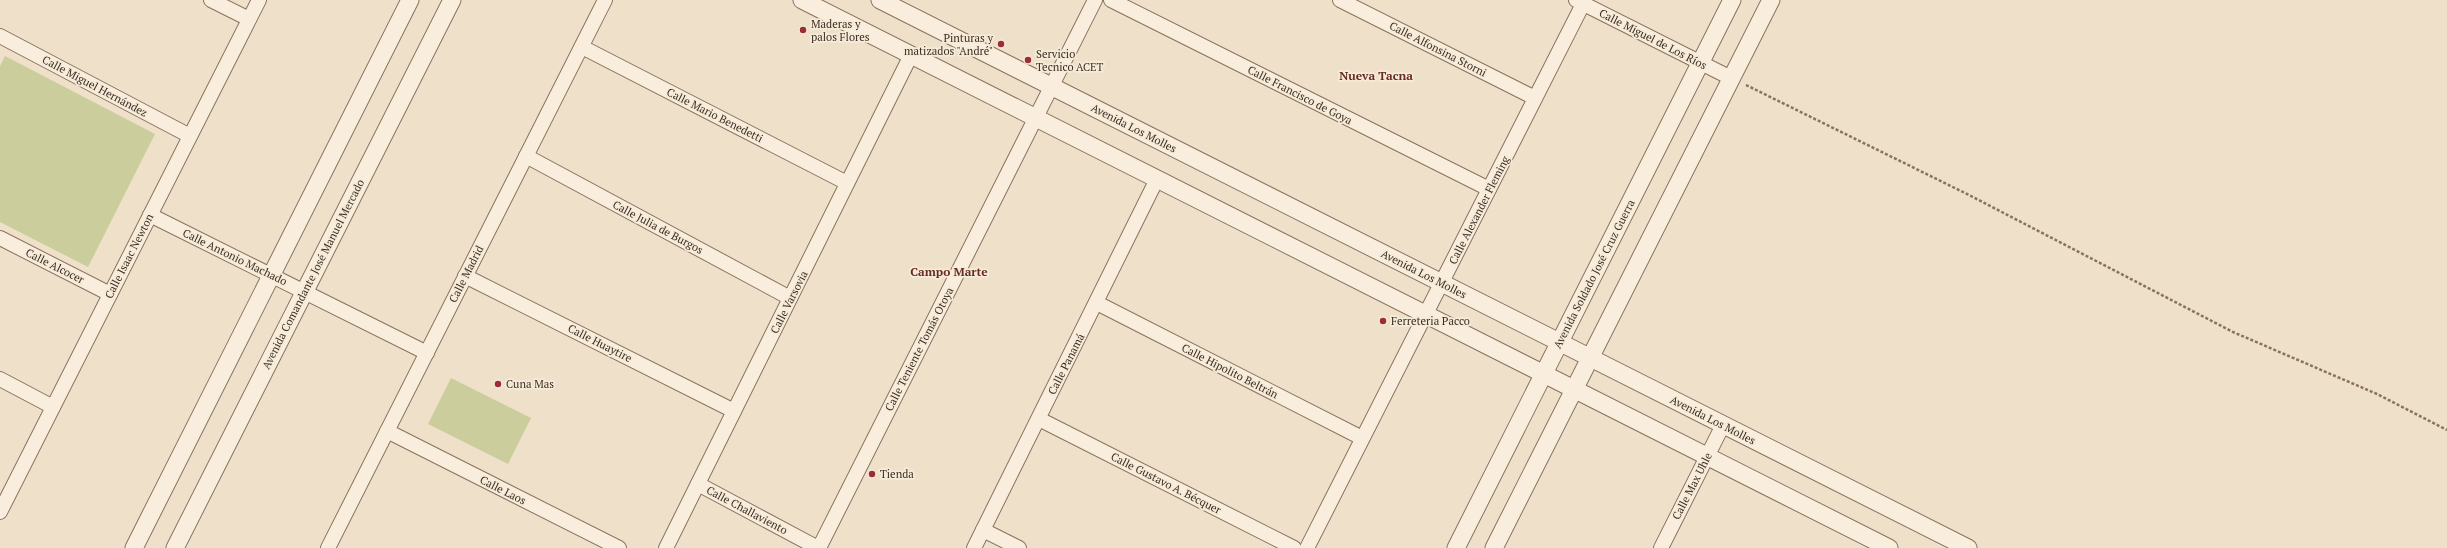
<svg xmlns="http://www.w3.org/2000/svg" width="2447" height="548" font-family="'PT Serif',serif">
	<rect width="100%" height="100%" fill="#eee0c9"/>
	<!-- green -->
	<g fill="#cbcd9d">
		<path d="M 5,56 L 155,134 L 88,267 L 0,222 L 0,66 Z"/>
		<path d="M 451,378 L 531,418 L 508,464 L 428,424 Z"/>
	</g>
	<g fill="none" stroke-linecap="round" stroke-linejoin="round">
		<!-- minor casing -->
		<g stroke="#8b725e" stroke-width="16">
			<g id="minor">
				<path d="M 211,0 L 249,19"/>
				<path d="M 1111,0 L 1489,189"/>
				<path d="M 1340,0 L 1535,98"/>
				<path d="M 1576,0 L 1731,78"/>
				<path d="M 0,36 L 190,136"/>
				<path d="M 582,47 L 847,183"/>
				<path d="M 526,156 L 790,298"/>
				<path d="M 150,215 L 427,353"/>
				<path d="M 0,238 L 110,294"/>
				<path d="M 465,276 L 734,411"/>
				<path d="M 1097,303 L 1362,438"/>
				<path d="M 0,379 L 53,407"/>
				<path d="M 1039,419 L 1294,548"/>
				<path d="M 387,431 L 619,548"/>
				<path d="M 698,484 L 818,548"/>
				<path d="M 0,512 L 259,0"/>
				<path d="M 983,530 L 1019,548"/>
				<path d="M 328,548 L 605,0"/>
				<path d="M 666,548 L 911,55"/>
				<path d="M 819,548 L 1095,0"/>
				<path d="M 974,548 L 1157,179"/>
				<path d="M 1307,548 L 1585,0"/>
				<path d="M 1661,548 L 1723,425"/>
			</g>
		</g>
		<!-- tertiary casing -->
		<g stroke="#8b725e" stroke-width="19">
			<g id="tertiary">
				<path d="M 802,0 L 1889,548"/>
				<path d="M 880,0 L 1968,548"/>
				<path d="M 134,548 L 410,0"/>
				<path d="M 175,548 L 452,0"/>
				<path d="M 1456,548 L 1732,0"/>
				<path d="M 1494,548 L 1771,0"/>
			</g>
		</g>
		<!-- path -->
		<path stroke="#8b725e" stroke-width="2.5" stroke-dasharray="3 2" stroke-linecap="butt" d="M 1746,85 L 1969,195 L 2233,332 L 2377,394 L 2447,430"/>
		<!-- minor -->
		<use href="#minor" stroke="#f9eedd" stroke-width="14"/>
		<!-- tertiary -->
		<use href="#tertiary" stroke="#f9eedd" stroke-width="17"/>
	</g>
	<!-- markers -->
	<g fill="#9a2e38" stroke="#f6ebd9" stroke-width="1.5">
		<circle cx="803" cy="30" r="4"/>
		<circle cx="1001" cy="44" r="4"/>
		<circle cx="1028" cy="60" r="4"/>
		<circle cx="1383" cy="321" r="4"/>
		<circle cx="498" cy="384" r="4"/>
		<circle cx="872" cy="474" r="4"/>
	</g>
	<g text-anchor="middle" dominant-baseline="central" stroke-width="3.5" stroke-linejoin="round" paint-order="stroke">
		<!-- poi labels -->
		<g font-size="11" fill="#3c2c21" stroke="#f6ebd9" text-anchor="start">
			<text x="811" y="24">Maderas y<tspan x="811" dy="13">palos Flores</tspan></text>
			<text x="993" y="38" text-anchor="end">Pinturas y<tspan x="993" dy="13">matizados "André"</tspan></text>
			<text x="1036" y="54">Servicio<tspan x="1036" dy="13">Tecnico ACET</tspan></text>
			<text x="1391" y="321">Ferreteria Pacco</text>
			<text x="506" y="384">Cuna Mas</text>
			<text x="880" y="474">Tienda</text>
		</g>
		<!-- street labels -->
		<g font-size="11" fill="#3c2c21" stroke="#f6ebd9">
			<text transform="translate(1653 39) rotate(27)">Calle Miguel de Los Ríos</text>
			<text transform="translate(1438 49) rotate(27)">Calle Alfonsina Storni</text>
			<text transform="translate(95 86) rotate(28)">Calle Miguel Hernández</text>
			<text transform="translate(1300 95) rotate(27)">Calle Francisco de Goya</text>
			<text transform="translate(715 115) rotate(27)">Calle Mario Benedetti</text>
			<text transform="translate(1134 128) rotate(27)">Avenida Los Molles</text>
			<text transform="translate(1479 210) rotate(-63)">Calle Alexander Fleming</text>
			<text transform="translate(658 227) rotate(28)">Calle Julia de Burgos</text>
			<text transform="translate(129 256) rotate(-63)">Calle Isaac Newton</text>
			<text transform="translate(235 257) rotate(26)">Calle Antonio Machado</text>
			<text transform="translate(55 266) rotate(27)">Calle Alcocer</text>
			<text transform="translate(313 274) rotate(-63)">Avenida Comandante José Manuel Mercado</text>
			<text transform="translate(466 274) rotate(-63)">Calle Madrid</text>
			<text transform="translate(1424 274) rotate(27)">Avenida Los Molles</text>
			<text transform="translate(1594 274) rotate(-63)">Avenida Soldado José Cruz Guerra</text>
			<text transform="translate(789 302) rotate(-63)">Calle Varsovia</text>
			<text transform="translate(600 343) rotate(27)">Calle Huaytire</text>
			<text transform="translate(919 349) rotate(-63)">Calle Teniente Tomás Otoya</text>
			<text transform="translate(1066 364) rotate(-63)">Calle Panamá</text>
			<text transform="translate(1230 371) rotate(27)">Calle Hipolito Beltrán</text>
			<text transform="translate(1713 420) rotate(27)">Avenida Los Molles</text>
			<text transform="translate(1166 483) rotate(27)">Calle Gustavo A. Bécquer</text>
			<text transform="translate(1692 486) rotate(-63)">Calle Max Uhle</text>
			<text transform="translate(503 490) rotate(27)">Calle Laos</text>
			<text transform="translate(747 510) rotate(28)">Calle Challaviento</text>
		</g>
		<!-- neighbourhood labels -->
		<g font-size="12" font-weight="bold" fill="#682a21" stroke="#f6ebd9">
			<text x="1376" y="75">Nueva Tacna</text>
			<text x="949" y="271">Campo Marte</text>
		</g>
	</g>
</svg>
